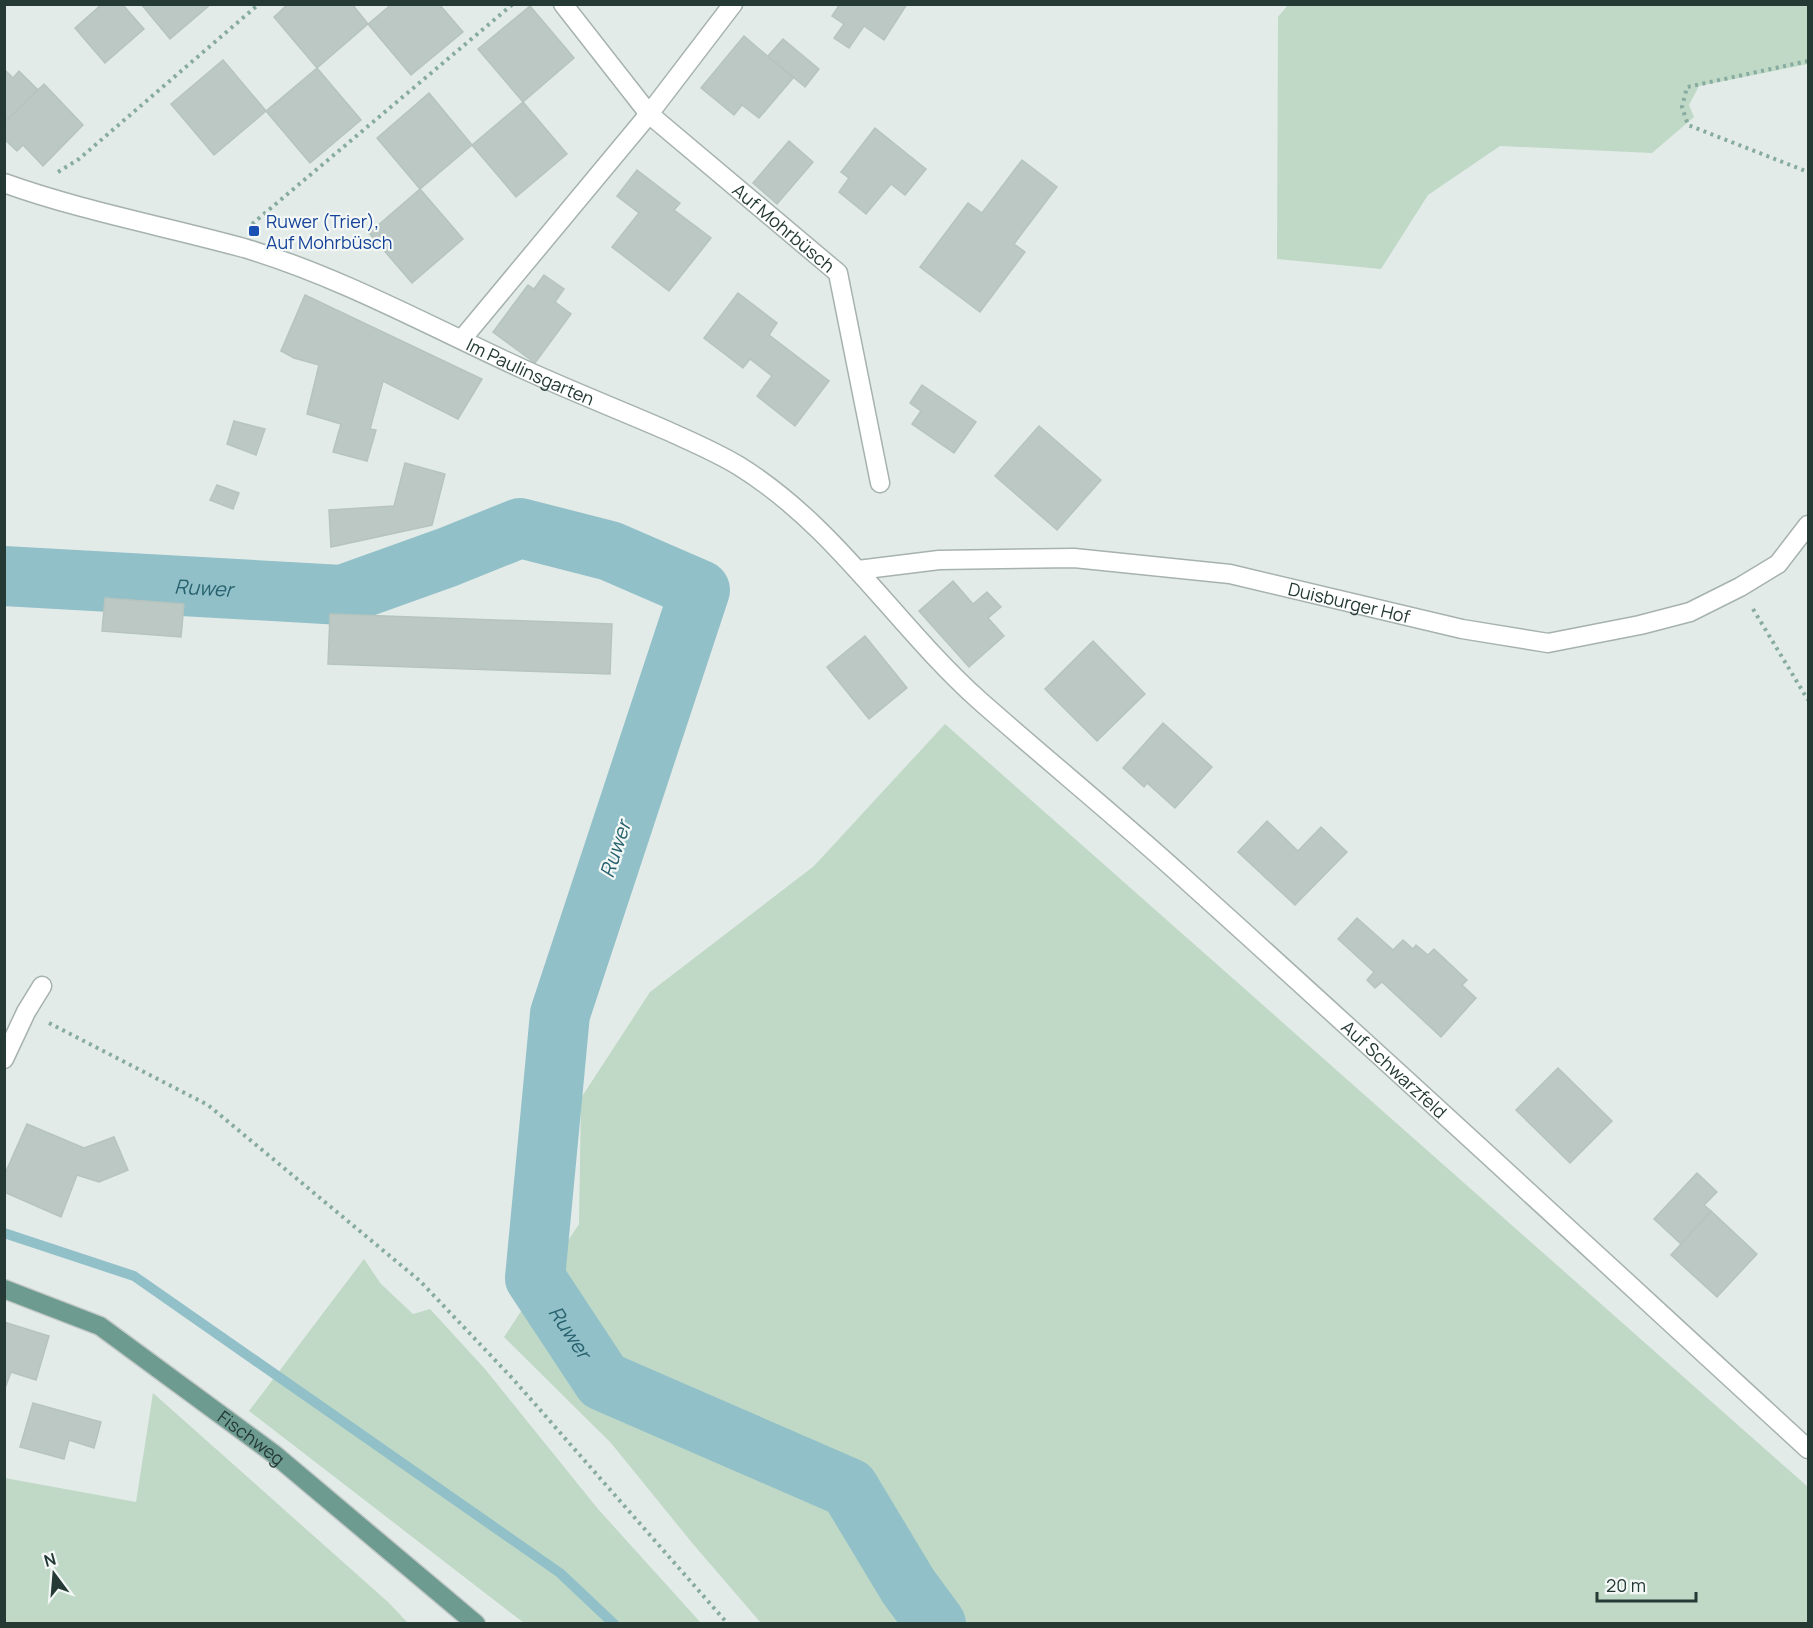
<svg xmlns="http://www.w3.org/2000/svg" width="1813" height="1628" font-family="Manrope,sans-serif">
	<rect width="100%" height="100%" fill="#e3ebe8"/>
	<!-- green -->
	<g fill="#bfd9c6">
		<path d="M 1288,5 L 1808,5 L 1808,64 L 1699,86 L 1689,105 L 1694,117 L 1652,153 L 1500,146 L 1428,195 L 1381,269 L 1277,259 L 1278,17 Z"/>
		<path d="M 945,724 L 1808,1487 L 1808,1623 L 761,1623 L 693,1544 L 611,1443 L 504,1337 L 579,1224 L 581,1098 L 650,992 L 814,866 Z"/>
		<path d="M 364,1259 L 381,1284 L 413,1314 L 430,1309 L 485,1369 L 598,1509 L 701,1623 L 524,1623 L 249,1411 Z"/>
		<path d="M 153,1393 L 388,1602 L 408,1623 L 5,1623 L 5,1478 L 136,1502 Z"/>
	</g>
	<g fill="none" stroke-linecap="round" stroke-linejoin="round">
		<!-- stream -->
		<path stroke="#92c0c9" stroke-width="10" d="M 4,1233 L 134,1276 L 560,1573 L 614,1624"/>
		<!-- river -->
		<path stroke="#92c0c9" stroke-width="60" id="s1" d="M 4,576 L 342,595 L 448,557 L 520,528 L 610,551 L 700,590 L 560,1014 L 535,1278 L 603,1381 L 849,1488 L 908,1586 L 936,1624"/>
	</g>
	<!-- building -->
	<g fill="#bcc8c4" stroke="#b6c4be" stroke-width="1.5">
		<path d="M 102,4 L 122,4 L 144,29 L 105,63 L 75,28 Z"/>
		<path d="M 141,4 L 211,4 L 170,39 Z"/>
		<path d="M 288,4 L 352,4 L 368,24 L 317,68 L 274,17 Z"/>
		<path d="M 392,4 L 439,4 L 463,32 L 411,75 L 368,24 Z"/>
		<path d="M 840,4 L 907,4 L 884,40 L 864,26 L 849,48 L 834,38 L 844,24 L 832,16 Z"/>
		<path d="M 530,6 L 574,58 L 523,102 L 478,49 Z"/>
		<path d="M 744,36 L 793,78 L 759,118 L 742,105 L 734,115 L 701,88 Z"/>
		<path d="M 783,39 L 819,69 L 805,87 L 768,56 Z"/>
		<path d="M 223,60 L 266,111 L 214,155 L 171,104 Z"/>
		<path d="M 317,68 L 361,120 L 310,163 L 266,111 Z"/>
		<path d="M 4,69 L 13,78 L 19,71 L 38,90 L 4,123 Z"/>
		<path d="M 44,84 L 83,125 L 43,166 L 23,145 L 17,151 L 4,139 L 4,123 Z"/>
		<path d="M 429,93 L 472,145 L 420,189 L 377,138 Z"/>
		<path d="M 523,102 L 567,154 L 516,197 L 472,145 Z"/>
		<path d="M 875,128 L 926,169 L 905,195 L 891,184 L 866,214 L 839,192 L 849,178 L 841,172 Z"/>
		<path d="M 789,141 L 813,162 L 777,204 L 753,183 Z"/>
		<path d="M 1022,160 L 1057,187 L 1014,244 L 1025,252 L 980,312 L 920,267 L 968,203 L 982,213 Z"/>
		<path d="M 637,170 L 680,203 L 674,210 L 711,238 L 669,291 L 612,247 L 639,213 L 617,196 Z"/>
		<path d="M 420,189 L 463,239 L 412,283 L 369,233 Z"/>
		<path d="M 544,275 L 564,289 L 555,302 L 571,314 L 535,363 L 493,332 L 528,285 L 534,289 Z"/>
		<path d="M 738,293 L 777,323 L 769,335 L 829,381 L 795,426 L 757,396 L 772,376 L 750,359 L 743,368 L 704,338 Z"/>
		<path d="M 305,295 L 482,379 L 458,419 L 383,381 L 370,429 L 376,430 L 367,461 L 333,452 L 341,424 L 307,414 L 319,365 L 294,358 L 281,351 Z"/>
		<path d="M 922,385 L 976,422 L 954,453 L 912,424 L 921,411 L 910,403 Z"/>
		<path d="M 234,421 L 265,429 L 256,455 L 227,444 Z"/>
		<path d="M 1039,426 L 1101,480 L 1057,530 L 995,476 Z"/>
		<path d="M 405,463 L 445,474 L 432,525 L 331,547 L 329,510 L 394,506 Z"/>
		<path d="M 217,485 L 239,493 L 233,509 L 210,500 Z"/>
		<path d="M 953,581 L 973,604 L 987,592 L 1001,607 L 988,618 L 1004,636 L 969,667 L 919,611 Z"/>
		<path d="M 105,598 L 184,604 L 181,637 L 102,631 Z"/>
		<path d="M 330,614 L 612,624 L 610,674 L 328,664 Z"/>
		<path d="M 865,636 L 907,688 L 869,719 L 827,667 Z"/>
		<path d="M 1093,641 L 1145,694 L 1097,741 L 1045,689 Z"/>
		<path d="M 1163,723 L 1212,767 L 1175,808 L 1147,783 L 1144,787 L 1123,768 Z"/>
		<path d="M 1267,821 L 1298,851 L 1321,827 L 1347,852 L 1295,905 L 1238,852 Z"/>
		<path d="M 1357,918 L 1393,950 L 1403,940 L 1413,949 L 1416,945 L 1428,955 L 1434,949 L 1467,980 L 1462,985 L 1476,998 L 1441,1037 L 1382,982 L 1375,988 L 1367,980 L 1374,972 L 1338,939 Z"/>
		<path d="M 1558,1068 L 1612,1121 L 1570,1163 L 1516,1110 Z"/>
		<path d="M 27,1124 L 84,1148 L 114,1137 L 128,1170 L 99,1182 L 77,1175 L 61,1217 L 4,1192 L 4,1176 Z"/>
		<path d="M 1697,1173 L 1717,1192 L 1704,1205 L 1711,1211 L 1681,1244 L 1654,1219 Z"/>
		<path d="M 1711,1211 L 1757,1254 L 1717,1297 L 1671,1255 Z"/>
		<path d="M 4,1322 L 49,1336 L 36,1380 L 11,1372 L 4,1391 Z"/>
		<path d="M 33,1403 L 101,1422 L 94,1448 L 69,1440 L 64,1459 L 20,1447 Z"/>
	</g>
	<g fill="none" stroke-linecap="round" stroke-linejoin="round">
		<!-- minor casing -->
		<g stroke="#a6b2af" stroke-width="21">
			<g id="minor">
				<path id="s2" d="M 563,4 L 649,114 L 838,273 L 880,483"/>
				<path id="s3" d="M 4,183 C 82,211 164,226 244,248 C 341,277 431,327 523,369 C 571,391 620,410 668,431 C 692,442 716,452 739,466 C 836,526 896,626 980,701 C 1048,761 1118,818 1184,878 C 1394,1067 1601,1259 1808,1449"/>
				<path d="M 462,339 L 649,114 L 733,4"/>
				<path id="s4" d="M 858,570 L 939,560 L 1074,558 L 1230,574 L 1462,629 L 1548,643 L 1640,625 L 1690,612 L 1740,587 L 1778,564 L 1808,525"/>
				<path d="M 4,1059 L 26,1012 L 42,986"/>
			</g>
		</g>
		<!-- major casing -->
		<g stroke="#c2c8c6" stroke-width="21">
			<g id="major">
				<path id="s5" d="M 4,1289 L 100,1326 L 274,1454 L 476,1624"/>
			</g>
		</g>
		<!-- path -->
		<g stroke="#88aba0" stroke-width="4" stroke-dasharray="3 4.5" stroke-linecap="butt">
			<path d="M 1808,61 L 1687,87 L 1682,107 L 1688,125 L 1808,172"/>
			<path d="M 58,172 L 79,159 L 259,4"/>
			<path d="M 252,224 L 513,4"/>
			<path d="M 1753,609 L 1808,700"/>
			<path d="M 49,1023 L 208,1105 L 420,1281 L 513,1379 L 728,1624"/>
		</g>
		<!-- minor -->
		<use href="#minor" stroke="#fff" stroke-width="18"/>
		<!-- major -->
		<use href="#major" stroke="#6d9b90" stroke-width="18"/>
	</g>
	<!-- markers -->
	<rect fill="#1a4fb4" stroke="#f3f8f6" stroke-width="2" x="248" y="225" width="12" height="12" rx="3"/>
	<g text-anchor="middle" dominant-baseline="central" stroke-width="4.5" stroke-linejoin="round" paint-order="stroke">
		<!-- transit labels -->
		<g font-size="18" fill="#164399" stroke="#f3f8f6" text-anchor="start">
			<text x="266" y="221">Ruwer (Trier),<tspan x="266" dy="21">Auf Mohrbüsch</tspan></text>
		</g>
		<!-- street labels -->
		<g font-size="18" fill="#253a35" stroke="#f3f8f6">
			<text stroke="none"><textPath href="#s2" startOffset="316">Auf Mohrbüsch</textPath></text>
			<text stroke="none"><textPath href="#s3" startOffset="561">Im Paulinsgarten</textPath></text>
			<text stroke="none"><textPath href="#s4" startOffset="496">Duisburger Hof</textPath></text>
			<text stroke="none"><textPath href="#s3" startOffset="1682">Auf Schwarzfeld</textPath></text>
			<text stroke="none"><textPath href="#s5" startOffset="291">Fischweg</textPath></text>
		</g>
		<!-- water labels -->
		<g font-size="20" font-style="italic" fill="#27626e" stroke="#f3f8f6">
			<text stroke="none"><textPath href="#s1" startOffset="200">Ruwer</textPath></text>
			<text transform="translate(615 849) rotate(-72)">Ruwer</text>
			<text stroke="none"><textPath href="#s1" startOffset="1496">Ruwer</textPath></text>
		</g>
	</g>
	<!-- border -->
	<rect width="1813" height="1628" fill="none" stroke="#253a35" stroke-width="12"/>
	<!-- north arrow -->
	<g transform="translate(54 1574) rotate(344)" stroke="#f3f8f6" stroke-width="4.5" paint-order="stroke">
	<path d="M0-4.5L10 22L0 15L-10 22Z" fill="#253a35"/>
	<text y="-9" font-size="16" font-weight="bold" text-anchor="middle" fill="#253a35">N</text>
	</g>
	<!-- scale -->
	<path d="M1597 1592v9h99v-9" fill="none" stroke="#253a35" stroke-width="3"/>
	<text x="1606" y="1592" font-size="18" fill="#253a35" stroke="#f3f8f6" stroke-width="4.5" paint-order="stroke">20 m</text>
</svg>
